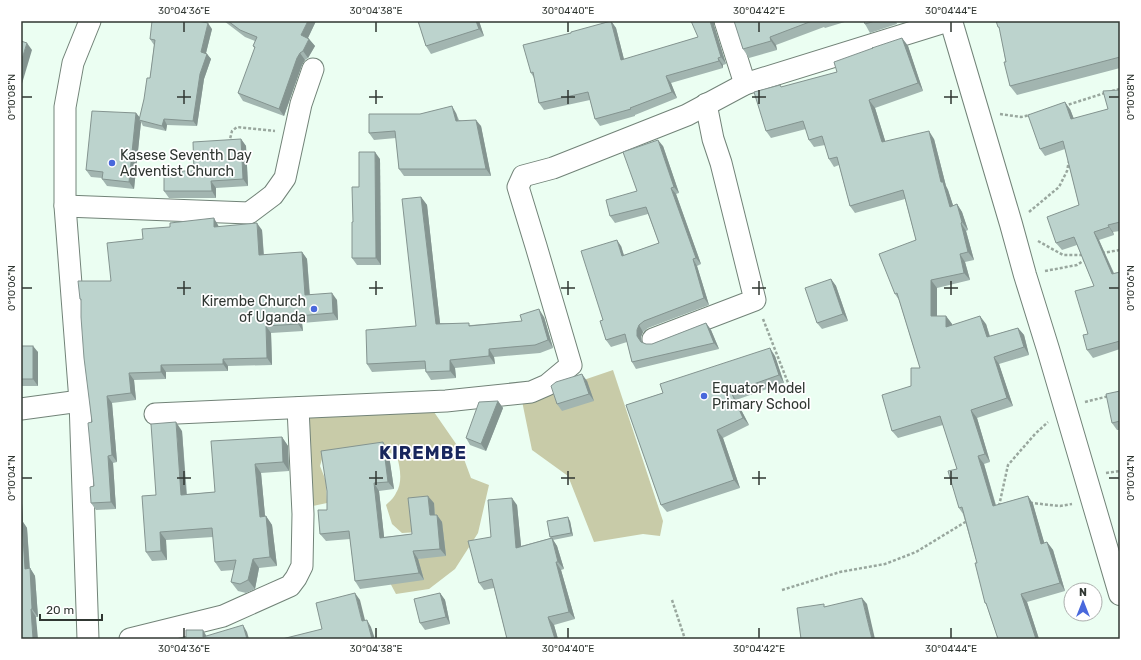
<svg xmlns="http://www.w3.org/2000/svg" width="1141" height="660" font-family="Rubik,sans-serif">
	<rect width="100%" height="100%" fill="#ebfef2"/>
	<!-- green -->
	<g fill="#c8cba8">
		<path d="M 613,370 L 663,521 L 660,536 L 643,534 L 594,542 L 568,476 L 532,450 L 522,401 Z"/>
		<path d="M 312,405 L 434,412 L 461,451 L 471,478 L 489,485 L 478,533 L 455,569 L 429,589 L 396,594 L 389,581 L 399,566 L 424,557 L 418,532 L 402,533 L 392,524 L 386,505 C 389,502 394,498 396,493 C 403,482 400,468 397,456 L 379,448 L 324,452 L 320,466 L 326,481 L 327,503 L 308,507 L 297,454 Z"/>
	</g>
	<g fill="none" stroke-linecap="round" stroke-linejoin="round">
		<!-- minor casing -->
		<g stroke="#728378" stroke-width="23">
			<g id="minor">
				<path d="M 725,21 L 745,84"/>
				<path d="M 65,206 L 249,213 L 273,195 L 285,178 L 301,104 L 313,69"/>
				<path d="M 653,339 L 755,300 L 721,163 L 713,139 L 706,104"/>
				<path d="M 21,409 L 80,401"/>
				<path d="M 155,414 L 446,401 L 531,392 L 547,385 L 571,365 L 536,246 L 518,187 L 523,176 L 553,168 L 687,115 L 745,84 L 948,21"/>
				<path d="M 88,639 L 80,401 L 65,206 L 65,107 L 73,63 L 90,21"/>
				<path d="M 130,639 L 223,616 L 290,586 L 296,578 L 302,566 L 303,514 L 298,408"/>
			</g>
		</g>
		<!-- tertiary casing -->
		<g stroke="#728378" stroke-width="24">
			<path id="tertiary" d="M 951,21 L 1011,224 L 1025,275 L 1048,349 L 1120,594"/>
		</g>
		<!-- path -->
		<g stroke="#99a79e" stroke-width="2.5" stroke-dasharray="3 2" stroke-linecap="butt">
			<path d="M 1112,91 L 1120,89"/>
			<path d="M 1064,106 L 1105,93"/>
			<path d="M 1000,114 L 1021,117 L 1030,115"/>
			<path d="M 229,143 L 232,131 L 237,127 L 275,131"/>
			<path d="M 1029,212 L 1059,187 L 1067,171 L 1069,161"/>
			<path d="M 1038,241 L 1063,255 L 1083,255"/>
			<path d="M 1102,253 L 1120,250"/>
			<path d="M 1045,271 L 1077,265 L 1086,259"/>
			<path d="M 763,319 L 792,393"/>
			<path d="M 1085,402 L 1109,396"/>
			<path d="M 1106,473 L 1120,471"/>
			<path d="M 1030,503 L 1032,503 L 1060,506 L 1072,504"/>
			<path d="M 999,506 L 1008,465 L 1035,434 L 1048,422"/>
			<path d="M 782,590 L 840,572 L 885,564 L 916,552 L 967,521"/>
			<path d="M 672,600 L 685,639"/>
		</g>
		<!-- minor -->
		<use href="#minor" stroke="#fff" stroke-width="21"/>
		<!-- tertiary -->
		<use href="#tertiary" stroke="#fff" stroke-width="22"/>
	</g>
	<!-- wall -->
	<g fill="#a2b5b0">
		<path d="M 224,21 L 316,21 L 308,38 L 315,46 L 308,58 L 305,60 L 302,65 L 284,116 L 243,101 L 238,93 L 255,49 L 253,46 L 255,41 L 245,37 Z"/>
		<path d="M 418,21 L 479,21 L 484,36 L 431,54 L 426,46 Z"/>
		<path d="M 611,21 L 616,28 L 624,60 L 698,37 L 714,25 L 726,64 L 723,65 L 723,68 L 671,83 L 677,98 L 635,115 L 635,116 L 600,126 L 595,119 L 590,100 L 544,110 L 539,103 L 534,78 L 531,73 L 571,33 Z"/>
		<path d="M 734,21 L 848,21 L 825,28 L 824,27 L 776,45 L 777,50 L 749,58 L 743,49 Z"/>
		<path d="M 864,21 L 896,21 L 897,24 L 870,33 L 865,24 Z"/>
		<path d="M 1120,21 L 1120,68 L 1017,95 L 1010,86 L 1000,30 L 998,27 Z"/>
		<path d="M 212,29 L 206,53 L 207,54 L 211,59 L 204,79 L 197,126 L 167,125 L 166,131 L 143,126 L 141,122 L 134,189 L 107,186 L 102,179 L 102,178 L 91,177 L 86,170 L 136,113 L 140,118 L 150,78 L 154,45 L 150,39 Z"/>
		<path d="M 902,38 L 908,46 L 923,91 L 875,108 L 885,141 L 934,139 L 946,186 L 948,190 L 953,206 L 957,204 L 962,212 L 968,230 L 966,231 L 974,260 L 965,262 L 970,280 L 937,288 L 937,316 L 946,316 L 952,324 L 952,325 L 986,324 L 990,336 L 1018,328 L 1024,335 L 1029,355 L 999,364 L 1013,406 L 977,418 L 990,462 L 984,464 L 996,505 L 1028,496 L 1033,504 L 1044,543 L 1047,542 L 1053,550 L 1065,591 L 1027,602 L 1039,639 L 998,639 L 987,606 L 985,603 L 977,563 L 963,514 L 959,508 L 957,469 L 943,425 L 898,438 L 892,431 L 911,386 L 920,368 L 899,300 L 895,294 L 916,240 L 905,199 L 855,213 L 850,206 L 839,165 L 834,167 L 829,159 L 825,145 L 814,147 L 809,140 L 806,129 L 771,138 L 766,131 L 782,87 L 837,72 Z"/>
		<path d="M 1120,90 L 1120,231 L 1113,232 L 1114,235 L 1099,240 L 1114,273 L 1120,272 L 1120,349 L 1093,358 L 1087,350 L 1088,334 L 1094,286 L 1077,245 L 1062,250 L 1056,243 L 1079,205 L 1065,149 L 1045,156 L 1040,149 L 1070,109 L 1074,119 L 1108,109 Z"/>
		<path d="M 456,113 L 459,120 L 481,126 L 491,176 L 404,176 L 399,169 L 396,138 L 374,140 L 369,133 L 420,114 Z"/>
		<path d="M 241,139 L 246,146 L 248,186 L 216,188 L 216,198 L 169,198 L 164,191 Z"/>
		<path d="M 663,146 L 679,193 L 676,194 L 701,264 L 697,266 L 709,305 L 648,328 L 643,332 L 641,337 L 642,342 L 646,344 L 652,344 L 706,323 L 711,330 L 719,349 L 636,369 L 632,362 L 627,342 L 611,347 L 606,340 L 603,320 L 621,246 L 624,255 L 659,243 L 648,214 L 615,223 L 610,216 L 637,191 Z"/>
		<path d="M 380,159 L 381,265 L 357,265 L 352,258 L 353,222 L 359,187 Z"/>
		<path d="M 421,197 L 427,205 L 440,323 L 471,325 L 522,321 L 544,317 L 553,348 L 540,353 L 494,357 L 495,364 L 455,368 L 456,378 L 431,380 L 426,372 L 425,369 L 372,372 L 367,364 L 416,326 Z"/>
		<path d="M 218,225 L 219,227 L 262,230 L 264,255 L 302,252 L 307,259 L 310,294 L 337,300 L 338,320 L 302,323 L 303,331 L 271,333 L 272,365 L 228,366 L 228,371 L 166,372 L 166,379 L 134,380 L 136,400 L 112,403 L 117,462 L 113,463 L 116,509 L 96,510 L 91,503 L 94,486 L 92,422 L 81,301 L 80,299 L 111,281 L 143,239 Z"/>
		<path d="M 831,279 L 836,286 L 848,321 L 822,329 L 817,323 Z"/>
		<path d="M 21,346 L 38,352 L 38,386 L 21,386 Z"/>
		<path d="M 775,356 L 784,383 L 736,400 L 749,425 L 723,438 L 740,488 L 667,512 L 661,505 L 626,405 Z"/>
		<path d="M 587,381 L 594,401 L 562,411 L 557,404 Z"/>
		<path d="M 1120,391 L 1120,430 L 1117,430 L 1112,423 Z"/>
		<path d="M 498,401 L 503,408 L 486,451 L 470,445 L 466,438 Z"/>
		<path d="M 182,431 L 187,494 L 215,492 L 282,437 L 288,446 L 289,471 L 261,473 L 265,516 L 266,516 L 272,525 L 277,566 L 259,568 L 255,589 L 246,593 L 238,591 L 231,582 L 234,570 L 221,571 L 215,562 L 213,537 L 166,540 L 167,560 L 152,561 L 146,552 L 156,495 Z"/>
		<path d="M 388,449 L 394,489 L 379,491 L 384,537 L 412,534 L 434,503 L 435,515 L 437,515 L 442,522 L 446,556 L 418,559 L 424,580 L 360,589 L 355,581 L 350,539 L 326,541 L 320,534 L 327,510 Z"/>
		<path d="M 21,484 L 23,522 L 27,528 L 30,568 L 35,576 L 38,617 L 36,617 L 21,639 Z"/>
		<path d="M 517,505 L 521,546 L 551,538 L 550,537 L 570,521 L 573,536 L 553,540 L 557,546 L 564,569 L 561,570 L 575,619 L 554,625 L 558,639 L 507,639 L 494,588 L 484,590 L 479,583 L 491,537 Z"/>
		<path d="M 440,593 L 445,600 L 450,624 L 425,630 L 420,623 Z"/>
	</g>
	<!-- shaded-wall -->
	<g fill="#849490">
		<path d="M 308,21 L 316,21 L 306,42 L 301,35 Z"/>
		<path d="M 476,21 L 479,21 L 484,36 L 479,29 Z"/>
		<path d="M 611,21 L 616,28 L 626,67 L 621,60 Z"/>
		<path d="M 710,21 L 714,21 L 714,25 L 726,64 L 721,57 Z"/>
		<path d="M 208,23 L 212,29 L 205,57 L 201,52 Z"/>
		<path d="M 770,37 L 776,45 L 777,50 L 771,41 Z"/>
		<path d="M 902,38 L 908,46 L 923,91 L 918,83 Z"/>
		<path d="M 309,39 L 315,46 L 308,58 L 303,51 Z"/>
		<path d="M 27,43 L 32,50 L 21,87 L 21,62 Z"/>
		<path d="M 300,53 L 305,60 L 302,65 L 284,116 L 279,109 L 297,58 Z"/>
		<path d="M 207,54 L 211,59 L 204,79 L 197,126 L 193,121 L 200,74 Z"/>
		<path d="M 718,58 L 723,65 L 723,68 L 719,61 Z"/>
		<path d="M 666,76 L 671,83 L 677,98 L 672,92 Z"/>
		<path d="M 869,100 L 875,108 L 888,150 L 882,142 Z"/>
		<path d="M 1065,102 L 1070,109 L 1077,127 L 1071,119 Z"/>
		<path d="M 452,106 L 456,113 L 460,128 L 456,121 Z"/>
		<path d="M 136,113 L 141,119 L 139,120 L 141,122 L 134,189 L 129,182 Z"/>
		<path d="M 164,119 L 167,125 L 166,131 L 162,126 Z"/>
		<path d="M 476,120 L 481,126 L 491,176 L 486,169 Z"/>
		<path d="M 929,131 L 934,139 L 946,186 L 948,190 L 956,214 L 950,207 L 941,182 Z"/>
		<path d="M 241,139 L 246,146 L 248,186 L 243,179 Z"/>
		<path d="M 658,140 L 663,146 L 679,193 L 674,187 Z"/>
		<path d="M 375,152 L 380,159 L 381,265 L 376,258 Z"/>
		<path d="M 211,181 L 216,188 L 216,198 L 212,191 Z"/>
		<path d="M 671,188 L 676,194 L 701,264 L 696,258 Z"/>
		<path d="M 421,197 L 427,205 L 441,332 L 436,324 Z"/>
		<path d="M 957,204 L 962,212 L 968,230 L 962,222 Z"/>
		<path d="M 214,218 L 218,225 L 219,234 L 214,227 Z"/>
		<path d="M 257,223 L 262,230 L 264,262 L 259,255 Z"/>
		<path d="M 961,223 L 966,231 L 974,260 L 968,252 Z"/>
		<path d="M 1108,225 L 1113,232 L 1114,235 L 1109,227 Z"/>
		<path d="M 1094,232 L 1099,240 L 1117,281 L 1112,274 Z"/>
		<path d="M 617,240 L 621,246 L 626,263 L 622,256 Z"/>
		<path d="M 302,252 L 307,259 L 310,302 L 305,295 Z"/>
		<path d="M 960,254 L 965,262 L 970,280 L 964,273 Z"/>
		<path d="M 693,259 L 697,266 L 709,305 L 704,298 Z"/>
		<path d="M 831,279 L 836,286 L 848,321 L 843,314 Z"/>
		<path d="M 931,280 L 937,288 L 937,324 L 931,316 Z"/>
		<path d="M 332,293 L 337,300 L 338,320 L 333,313 Z"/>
		<path d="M 539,309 L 544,317 L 553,348 L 548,340 Z"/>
		<path d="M 297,316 L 302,323 L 303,331 L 298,324 Z"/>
		<path d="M 946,316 L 952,324 L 952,335 L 946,327 Z"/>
		<path d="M 980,316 L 986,324 L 992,345 L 987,337 Z"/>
		<path d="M 706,323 L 711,330 L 719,349 L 714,343 Z"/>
		<path d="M 639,325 L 643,332 L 641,337 L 642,343 L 637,336 L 637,330 Z"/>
		<path d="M 266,326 L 271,333 L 272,365 L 267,358 Z"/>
		<path d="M 1018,328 L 1024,335 L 1029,355 L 1024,347 Z"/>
		<path d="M 33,346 L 38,352 L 38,386 L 33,379 Z"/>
		<path d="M 770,348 L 775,356 L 784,383 L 779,375 Z"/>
		<path d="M 489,349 L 494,357 L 495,364 L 489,356 Z"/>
		<path d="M 994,357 L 999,364 L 1013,406 L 1007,398 Z"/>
		<path d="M 223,359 L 228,366 L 228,371 L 223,364 Z"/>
		<path d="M 450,360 L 455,368 L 456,378 L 450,371 Z"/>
		<path d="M 161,365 L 166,372 L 166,379 L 161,372 Z"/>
		<path d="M 129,373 L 134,380 L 136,400 L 131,393 Z"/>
		<path d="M 582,374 L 587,381 L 594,401 L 589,394 Z"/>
		<path d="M 731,392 L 736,400 L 749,425 L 743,418 Z"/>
		<path d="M 107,396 L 112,403 L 117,462 L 112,455 Z"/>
		<path d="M 498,401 L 503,408 L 486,451 L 481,444 Z"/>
		<path d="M 971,410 L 977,418 L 990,462 L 985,454 Z"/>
		<path d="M 176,422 L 182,431 L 187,504 L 181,495 Z"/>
		<path d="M 717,430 L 723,438 L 740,488 L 734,480 Z"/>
		<path d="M 282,437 L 288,446 L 289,471 L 283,462 Z"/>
		<path d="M 383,442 L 388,449 L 394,489 L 388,482 Z"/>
		<path d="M 108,456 L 113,463 L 116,509 L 111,502 Z"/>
		<path d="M 978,456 L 984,464 L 998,514 L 993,506 Z"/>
		<path d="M 255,464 L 261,473 L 266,526 L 260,517 Z"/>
		<path d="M 374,483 L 379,491 L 385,545 L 380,538 Z"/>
		<path d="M 21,484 L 23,522 L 27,528 L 30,576 L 25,569 L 21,525 Z"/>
		<path d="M 428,496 L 434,503 L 435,523 L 430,515 Z"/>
		<path d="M 1028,496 L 1033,504 L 1047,552 L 1041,544 Z"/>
		<path d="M 512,498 L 517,505 L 522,555 L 516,548 Z"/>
		<path d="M 437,515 L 442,522 L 446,556 L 440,549 Z"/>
		<path d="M 266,516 L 272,525 L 277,566 L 270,557 Z"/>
		<path d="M 568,517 L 570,521 L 573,536 L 571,533 Z"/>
		<path d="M 160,532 L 166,540 L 167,560 L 161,551 Z"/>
		<path d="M 552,538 L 557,546 L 564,569 L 558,562 Z"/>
		<path d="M 1047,542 L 1053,550 L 1065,591 L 1060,583 Z"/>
		<path d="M 413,551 L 418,559 L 424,580 L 419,573 Z"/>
		<path d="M 253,559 L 259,568 L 255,589 L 248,580 Z"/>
		<path d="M 556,562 L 561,570 L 575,619 L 569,612 Z"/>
		<path d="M 30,568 L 35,576 L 38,617 L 32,609 Z"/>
		<path d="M 355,593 L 360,600 L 367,628 L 362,621 Z"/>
		<path d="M 440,593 L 445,600 L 450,624 L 446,617 Z"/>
		<path d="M 1021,594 L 1027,602 L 1039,639 L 1036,639 Z"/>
		<path d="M 862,598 L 867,604 L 875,639 L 872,639 Z"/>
		<path d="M 31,609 L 36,617 L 38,639 L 33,639 Z"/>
		<path d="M 548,617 L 554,625 L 558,639 L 555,639 Z"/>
		<path d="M 367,620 L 371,627 L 375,639 L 372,639 Z"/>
		<path d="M 243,625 L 247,632 L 249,639 L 247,639 Z"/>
		<path d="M 203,630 L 207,637 L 203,637 Z"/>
	</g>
	<!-- building -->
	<g fill="#bcd3cd" stroke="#849490">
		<path d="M 152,21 L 198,21 L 208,23 L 201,52 L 207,54 L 200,74 L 193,121 L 164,119 L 162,126 L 139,120 L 144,99 L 147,78 L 150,78 L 155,40 L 150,39 Z"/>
		<path d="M 228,21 L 308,21 L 301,35 L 309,39 L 303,51 L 300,53 L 297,58 L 279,109 L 238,93 L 255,47 L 253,46 L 257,37 L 240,30 Z"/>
		<path d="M 418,21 L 476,21 L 479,29 L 426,46 Z"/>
		<path d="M 611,21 L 621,60 L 698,37 L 691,21 L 710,21 L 721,57 L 718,58 L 719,61 L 666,76 L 672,92 L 630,108 L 631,109 L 595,119 L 588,92 L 539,103 L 533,72 L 531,73 L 523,45 L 571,33 L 571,32 Z"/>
		<path d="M 734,21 L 812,21 L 770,37 L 771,41 L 743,49 Z"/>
		<path d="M 864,21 L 875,21 L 865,24 Z"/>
		<path d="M 996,21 L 1120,21 L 1120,57 L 1010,86 L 1004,62 L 1006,62 L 999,27 L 998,27 Z"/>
		<path d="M 902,38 L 918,83 L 869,100 L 882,142 L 929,131 L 941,182 L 943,182 L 950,207 L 957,204 L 962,222 L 961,223 L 968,252 L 960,254 L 964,273 L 931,280 L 931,316 L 946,316 L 946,327 L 980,316 L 987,337 L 1018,328 L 1024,347 L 994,357 L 1007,398 L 971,410 L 985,454 L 978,456 L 993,506 L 1028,496 L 1041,544 L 1047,542 L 1060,583 L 1021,594 L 1036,639 L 998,639 L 986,603 L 985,603 L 975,563 L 977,563 L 962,507 L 959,508 L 948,471 L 957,469 L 940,416 L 892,431 L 882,395 L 911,386 L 911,368 L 920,368 L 897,293 L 895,294 L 879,254 L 916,240 L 903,190 L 850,206 L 837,157 L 829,159 L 822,136 L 809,140 L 803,121 L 766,131 L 754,92 L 780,85 L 781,87 L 837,72 L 834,62 L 873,48 L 872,48 Z"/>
		<path d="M 21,41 L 27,43 L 21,62 Z"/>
		<path d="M 1120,90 L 1120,222 L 1108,225 L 1109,227 L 1094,232 L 1112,274 L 1120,272 L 1120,341 L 1087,350 L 1083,335 L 1088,334 L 1075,291 L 1094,286 L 1074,237 L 1056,243 L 1047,217 L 1079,205 L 1063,141 L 1040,149 L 1028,115 L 1065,102 L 1071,119 L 1108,109 L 1103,91 Z"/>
		<path d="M 452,106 L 456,121 L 476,120 L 486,169 L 399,169 L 395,131 L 369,133 L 369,114 L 420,114 Z"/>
		<path d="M 92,111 L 136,113 L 129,182 L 102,179 L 103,172 L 86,170 Z"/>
		<path d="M 241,139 L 243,179 L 211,181 L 212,191 L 164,191 L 164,171 L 194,171 L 193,142 Z"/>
		<path d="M 658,140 L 674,187 L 671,188 L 696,258 L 693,259 L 704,298 L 644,321 L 639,325 L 637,330 L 637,336 L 641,342 L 646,344 L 652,344 L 706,323 L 714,343 L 632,362 L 625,334 L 606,340 L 600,321 L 603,320 L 581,251 L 617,240 L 622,256 L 659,243 L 646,207 L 610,216 L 606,200 L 637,191 L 623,152 Z"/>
		<path d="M 359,152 L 375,152 L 376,258 L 352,258 L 352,222 L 353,222 L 352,187 L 359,187 Z"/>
		<path d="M 421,197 L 436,324 L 469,323 L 469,326 L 522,321 L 520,315 L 539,309 L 548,340 L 535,345 L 489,349 L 489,356 L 450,360 L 450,371 L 426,372 L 425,361 L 367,364 L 366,330 L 416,326 L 402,199 Z"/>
		<path d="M 214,218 L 214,227 L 257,223 L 259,255 L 302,252 L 305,295 L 332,293 L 333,313 L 297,316 L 298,324 L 266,326 L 267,358 L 223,359 L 223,364 L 161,365 L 161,372 L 129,373 L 131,393 L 107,396 L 112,455 L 108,456 L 111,502 L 91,503 L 90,487 L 94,486 L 88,423 L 92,422 L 84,358 L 81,317 L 81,299 L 80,299 L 78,281 L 111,281 L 107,243 L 143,239 L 142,229 L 170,227 L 170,223 Z"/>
		<path d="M 831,279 L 843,314 L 817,323 L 805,288 Z"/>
		<rect x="21" y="346" width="12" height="33"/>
		<path d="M 770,348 L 779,375 L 731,392 L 743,418 L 717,430 L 734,480 L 661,505 L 626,405 L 663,393 L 660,384 Z"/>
		<path d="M 582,374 L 589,394 L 557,404 L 551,386 L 556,382 Z"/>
		<path d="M 1120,391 L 1120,421 L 1112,423 L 1106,394 Z"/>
		<path d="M 498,401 L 481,444 L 466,438 L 479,402 Z"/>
		<path d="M 176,422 L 181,495 L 215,492 L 211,441 L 282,437 L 283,462 L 255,464 L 260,517 L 266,516 L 270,557 L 253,559 L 248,580 L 240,584 L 231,582 L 236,560 L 215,562 L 212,528 L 160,532 L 161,551 L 146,552 L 142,496 L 156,495 L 151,424 Z"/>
		<path d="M 383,442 L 388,482 L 374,483 L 380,538 L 412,534 L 408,498 L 428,496 L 430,515 L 437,515 L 440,549 L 413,551 L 419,573 L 355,581 L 349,531 L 320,534 L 318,510 L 327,510 L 327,491 L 321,451 Z"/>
		<path d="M 512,498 L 516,548 L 552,538 L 558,562 L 556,562 L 569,612 L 548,617 L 555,639 L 507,639 L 492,579 L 479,583 L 468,541 L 491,537 L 488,500 Z"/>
		<path d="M 568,517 L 571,533 L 550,537 L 547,521 Z"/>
		<path d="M 21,520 L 22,520 L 25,569 L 30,568 L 32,609 L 31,609 L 33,639 L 21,639 Z"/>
		<path d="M 355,593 L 362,621 L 367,620 L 372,639 L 282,639 L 322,629 L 316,603 Z"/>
		<path d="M 440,593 L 446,617 L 420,623 L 414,599 Z"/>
		<path d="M 862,598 L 872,639 L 801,639 L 797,608 L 824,604 L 824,607 Z"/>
		<path d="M 243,625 L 247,639 L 186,639 L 186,630 L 203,630 L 203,637 Z"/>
	</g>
	<!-- ticks -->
	<path fill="none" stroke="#303732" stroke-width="1.5" d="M 184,22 L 184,32M 376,22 L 376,32M 568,22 L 568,32M 759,22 L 759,32M 951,22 L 951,32M 184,90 L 184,104M 376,90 L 376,104M 568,90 L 568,104M 759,90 L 759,104M 951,90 L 951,104M 22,97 L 32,97M 177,97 L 191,97M 369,97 L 383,97M 561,97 L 575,97M 752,97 L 766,97M 944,97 L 958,97M 1109,97 L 1119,97M 184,281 L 184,295M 376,281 L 376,295M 568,281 L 568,295M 759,281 L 759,295M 951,281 L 951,295M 22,288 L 32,288M 177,288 L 191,288M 369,288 L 383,288M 561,288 L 575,288M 752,288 L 766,288M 944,288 L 958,288M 1109,288 L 1119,288M 184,471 L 184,485M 376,471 L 376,485M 568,471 L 568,485M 759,471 L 759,485M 951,471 L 951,485M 22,478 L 32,478M 177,478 L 191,478M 369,478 L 383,478M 561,478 L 575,478M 752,478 L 766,478M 944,478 L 958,478M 1109,478 L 1119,478M 184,628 L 184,638M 376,628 L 376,638M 568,628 L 568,638M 759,628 L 759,638M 951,628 L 951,638"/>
	<!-- markers -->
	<g fill="#4968dc" stroke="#fff" stroke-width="1.5">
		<circle cx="112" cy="163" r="4"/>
		<circle cx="314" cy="309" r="4"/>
		<circle cx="704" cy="396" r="4"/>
	</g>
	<g text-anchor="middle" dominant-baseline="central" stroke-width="3.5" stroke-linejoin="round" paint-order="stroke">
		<!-- poi labels -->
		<g font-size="14" fill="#303732" stroke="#fff" text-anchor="start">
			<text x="120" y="155">Kasese Seventh Day<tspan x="120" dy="16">Adventist Church</tspan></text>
			<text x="306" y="301" text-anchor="end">Kirembe Church<tspan x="306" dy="16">of Uganda</tspan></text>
			<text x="712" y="388">Equator Model<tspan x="712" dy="16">Primary School</tspan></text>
		</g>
		<!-- district labels -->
		<g font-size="18" font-weight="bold" letter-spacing="1" fill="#18265d" stroke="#fff">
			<text x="423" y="453">KIREMBE</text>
		</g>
	</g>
	<!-- border -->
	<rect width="1141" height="660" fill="none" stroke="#ffffff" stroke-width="44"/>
	<!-- north arrow -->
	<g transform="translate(1083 602)"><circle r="19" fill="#ffffff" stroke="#acafad"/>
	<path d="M0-3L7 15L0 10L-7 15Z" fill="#4968dc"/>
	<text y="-6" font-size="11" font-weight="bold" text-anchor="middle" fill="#303732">N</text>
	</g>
	<!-- scale -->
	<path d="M40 614v6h62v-6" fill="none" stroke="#303732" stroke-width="2"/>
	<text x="46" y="614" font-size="12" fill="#303732" stroke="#ffffff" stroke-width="3" paint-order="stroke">20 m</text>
	<rect x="22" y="22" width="1097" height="616" fill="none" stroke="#303732" stroke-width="1.5"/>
	<g font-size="10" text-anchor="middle" fill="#303732">
		<text x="184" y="14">30°04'36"E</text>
		<text x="376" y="14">30°04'38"E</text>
		<text x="568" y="14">30°04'40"E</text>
		<text x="759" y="14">30°04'42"E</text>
		<text x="951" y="14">30°04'44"E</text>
		<text transform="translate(11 97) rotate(-90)" y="4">0°10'08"N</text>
		<text transform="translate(1130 97) rotate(-90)" y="4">0°10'08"N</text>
		<text transform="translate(11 288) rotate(-90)" y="4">0°10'06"N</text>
		<text transform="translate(1130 288) rotate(-90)" y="4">0°10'06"N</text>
		<text transform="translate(11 478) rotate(-90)" y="4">0°10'04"N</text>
		<text transform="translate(1130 478) rotate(-90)" y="4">0°10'04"N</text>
		<text x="184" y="652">30°04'36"E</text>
		<text x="376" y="652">30°04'38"E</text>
		<text x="568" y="652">30°04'40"E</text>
		<text x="759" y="652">30°04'42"E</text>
		<text x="951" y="652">30°04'44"E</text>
	</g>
</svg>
